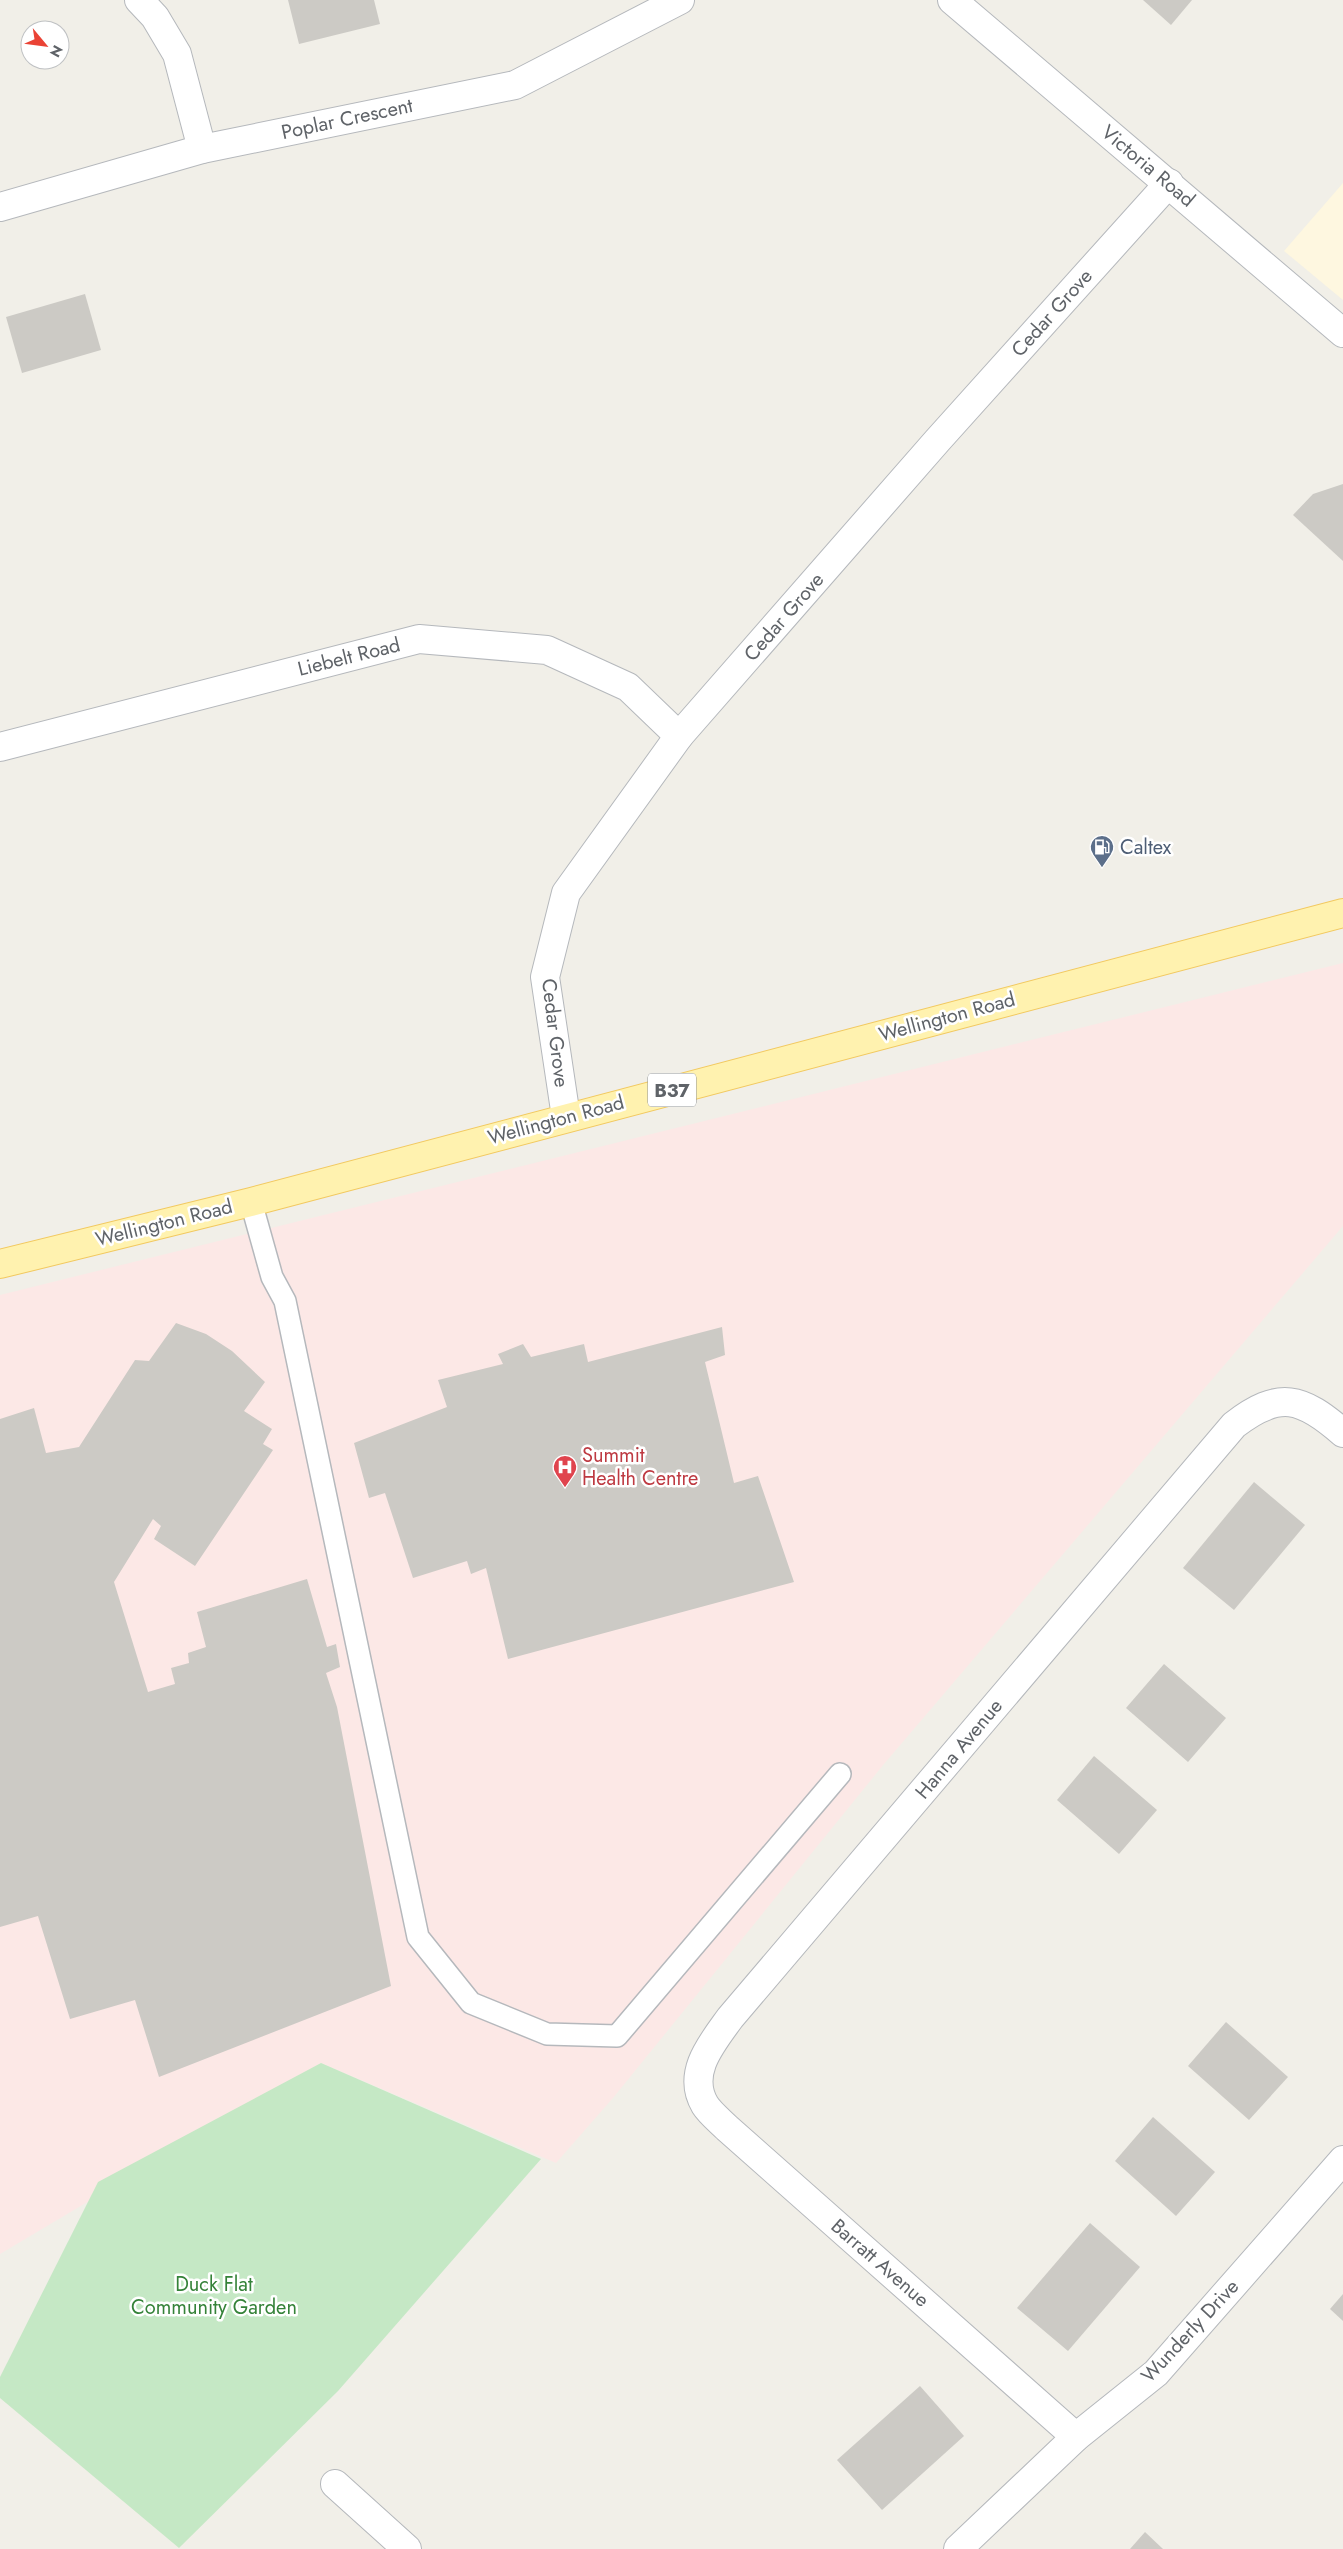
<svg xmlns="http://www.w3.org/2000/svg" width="1343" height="2549" font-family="Jost,sans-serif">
	<rect width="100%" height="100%" fill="#f1efe8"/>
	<!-- commercial -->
	<path fill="#fef7e0" d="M 1343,183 L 1343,300 L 1284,251 Z"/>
	<!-- medical -->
	<path fill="#fce8e6" d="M 1343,963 L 1343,1226 L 884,1764 L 613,2098 L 556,2163 L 321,2063 L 0,2254 L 0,1295 Z"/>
	<!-- green -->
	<path fill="#c5e8c5" d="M 321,2063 L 541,2159 L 338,2391 L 179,2548 L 0,2398 L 0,2377 L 98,2182 Z"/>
	<!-- building -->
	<g fill="#cccac5">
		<path d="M 288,0 L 374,0 L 380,24 L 299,44 Z"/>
		<path d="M 1143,0 L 1192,0 L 1171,25 Z"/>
		<path d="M 85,294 L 101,350 L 22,373 L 6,317 Z"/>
		<path d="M 1343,484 L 1343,561 L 1293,515 L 1313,494 Z"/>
		<path d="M 176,1323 L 206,1334 L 232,1351 L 265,1382 L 244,1411 L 272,1429 L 263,1444 L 273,1450 L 195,1566 L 154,1539 L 161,1526 L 153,1519 L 114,1582 L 148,1692 L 175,1684 L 171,1668 L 189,1663 L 188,1653 L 206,1647 L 197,1612 L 307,1579 L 327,1647 L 336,1644 L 340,1667 L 326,1673 L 337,1707 L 391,1986 L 159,2077 L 135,2000 L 70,2019 L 38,1916 L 0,1927 L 0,1419 L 34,1408 L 46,1453 L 79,1447 L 135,1360 L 149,1361 Z"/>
		<path d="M 722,1327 L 725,1355 L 705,1362 L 734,1483 L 758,1476 L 794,1582 L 508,1659 L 486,1568 L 471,1574 L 467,1561 L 413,1578 L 385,1493 L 369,1498 L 354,1443 L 447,1407 L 438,1380 L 503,1364 L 498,1354 L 523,1344 L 531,1357 L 584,1344 L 588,1362 Z"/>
		<path d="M 1254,1482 L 1305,1525 L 1234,1610 L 1183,1568 Z"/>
		<path d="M 1164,1664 L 1226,1718 L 1188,1762 L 1126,1708 Z"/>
		<path d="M 1094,1756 L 1157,1810 L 1119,1854 L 1057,1800 Z"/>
		<path d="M 1226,2022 L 1288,2077 L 1249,2120 L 1188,2066 Z"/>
		<path d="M 1153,2117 L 1215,2172 L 1176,2216 L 1115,2161 Z"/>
		<path d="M 1090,2223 L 1140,2267 L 1068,2351 L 1017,2308 Z"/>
		<path d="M 1343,2294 L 1343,2321 L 1330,2309 Z"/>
		<path d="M 920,2386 L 964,2436 L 882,2510 L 837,2460 Z"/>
		<path d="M 1145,2532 L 1163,2549 L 1130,2549 Z"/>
	</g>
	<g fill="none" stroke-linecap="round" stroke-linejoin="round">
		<!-- lane casing -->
		<g stroke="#b5b8bc" stroke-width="24">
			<path id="lane" d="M 251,1202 L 272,1277 L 285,1301 L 418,1937 L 471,2003 L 547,2034 L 617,2036 L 840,1774"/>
		</g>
		<!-- street casing -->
		<g stroke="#b5b8bc" stroke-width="30">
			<g id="street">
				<path d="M 139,0 L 155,17 L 177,54 L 202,149"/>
				<path d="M 952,0 L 1343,333"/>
				<path d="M 0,207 L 202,149 L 515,85 L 680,0"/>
				<path d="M 0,747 L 419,639 L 547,650 L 628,687 L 679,736"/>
				<path d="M 566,1117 L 545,977 L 566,893 L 679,736 L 937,441 L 1169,183"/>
				<path d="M 1076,2437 L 727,2128 C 720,2121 710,2113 705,2105 C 686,2073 712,2043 730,2018 L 1234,1425 C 1279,1390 1302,1397 1343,1433"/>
				<path d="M 335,2484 L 407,2549"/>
				<path d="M 958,2549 L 1076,2437 L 1156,2373 L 1343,2160"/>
			</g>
		</g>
		<!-- primary casing -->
		<g stroke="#f2c960" stroke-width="30">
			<path id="primary" d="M 0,1264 L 251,1202 L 1343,913"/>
		</g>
		<!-- lane -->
		<use href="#lane" stroke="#fff" stroke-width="21"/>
		<!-- street -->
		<use href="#street" stroke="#fff" stroke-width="28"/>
		<!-- primary -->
		<use href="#primary" stroke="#fff2af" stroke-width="28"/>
	</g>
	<!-- icons -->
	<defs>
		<g id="fuel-pin" transform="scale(1.25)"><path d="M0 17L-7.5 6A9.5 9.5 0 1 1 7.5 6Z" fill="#5c6f8a" stroke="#fff"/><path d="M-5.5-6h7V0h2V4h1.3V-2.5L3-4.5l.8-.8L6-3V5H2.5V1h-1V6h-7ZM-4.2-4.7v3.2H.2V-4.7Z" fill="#fff"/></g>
		<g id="hospital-pin" transform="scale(1.25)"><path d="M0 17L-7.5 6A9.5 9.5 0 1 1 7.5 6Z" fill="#e0444e" stroke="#fff"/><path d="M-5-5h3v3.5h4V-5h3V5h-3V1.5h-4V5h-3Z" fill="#fff"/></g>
	</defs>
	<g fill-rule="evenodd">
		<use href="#fuel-pin" x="1102" y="847"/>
		<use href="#hospital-pin" x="565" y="1467"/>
	</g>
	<g text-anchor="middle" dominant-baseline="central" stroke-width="5" stroke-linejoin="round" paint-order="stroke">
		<!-- shield labels -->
		<rect fill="#fff" stroke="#8f9295" stroke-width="1" x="648" y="1073.5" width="48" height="33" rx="4"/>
		<g font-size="19" font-weight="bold" fill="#5f6368">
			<text x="672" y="1090">B37</text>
		</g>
		<!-- street labels -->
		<g font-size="20" fill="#5f6368" stroke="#fff">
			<text transform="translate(347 119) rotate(-12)">Poplar Crescent</text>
			<text transform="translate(1148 166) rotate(40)">Victoria Road</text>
			<text transform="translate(1052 313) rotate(-48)">Cedar Grove</text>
			<text transform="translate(784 617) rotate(-49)">Cedar Grove</text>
			<text transform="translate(349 657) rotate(-14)">Liebelt Road</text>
			<text transform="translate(947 1017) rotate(-15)">Wellington Road</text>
			<text transform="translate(555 1033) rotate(83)">Cedar Grove</text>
			<text transform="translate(556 1120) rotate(-15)">Wellington Road</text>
			<text transform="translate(164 1223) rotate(-14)">Wellington Road</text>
			<text transform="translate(959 1749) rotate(-50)">Hanna Avenue</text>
			<text transform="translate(880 2263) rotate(41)">Barratt Avenue</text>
			<text transform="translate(1190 2331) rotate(-47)">Wunderly Drive</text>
		</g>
		<!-- service labels -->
		<g font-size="20" fill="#4e5e75" stroke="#fff" text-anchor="start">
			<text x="1120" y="847">Caltex</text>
		</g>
		<!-- health labels -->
		<g font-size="20" fill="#be3a42" stroke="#fff" text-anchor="start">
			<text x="582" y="1455">Summit<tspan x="582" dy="23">Health Centre</tspan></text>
		</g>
		<!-- park labels -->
		<g font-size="20" fill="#348238" stroke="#fff">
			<text x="214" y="2284">Duck Flat<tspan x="214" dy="23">Community Garden</tspan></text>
		</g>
	</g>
	<!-- north arrow -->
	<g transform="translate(45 45) rotate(119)"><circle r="24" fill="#ffffff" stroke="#bfc1c3"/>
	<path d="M0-4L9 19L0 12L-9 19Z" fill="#ea4335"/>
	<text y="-8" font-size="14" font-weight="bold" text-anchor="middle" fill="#5f6368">N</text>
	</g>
</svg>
